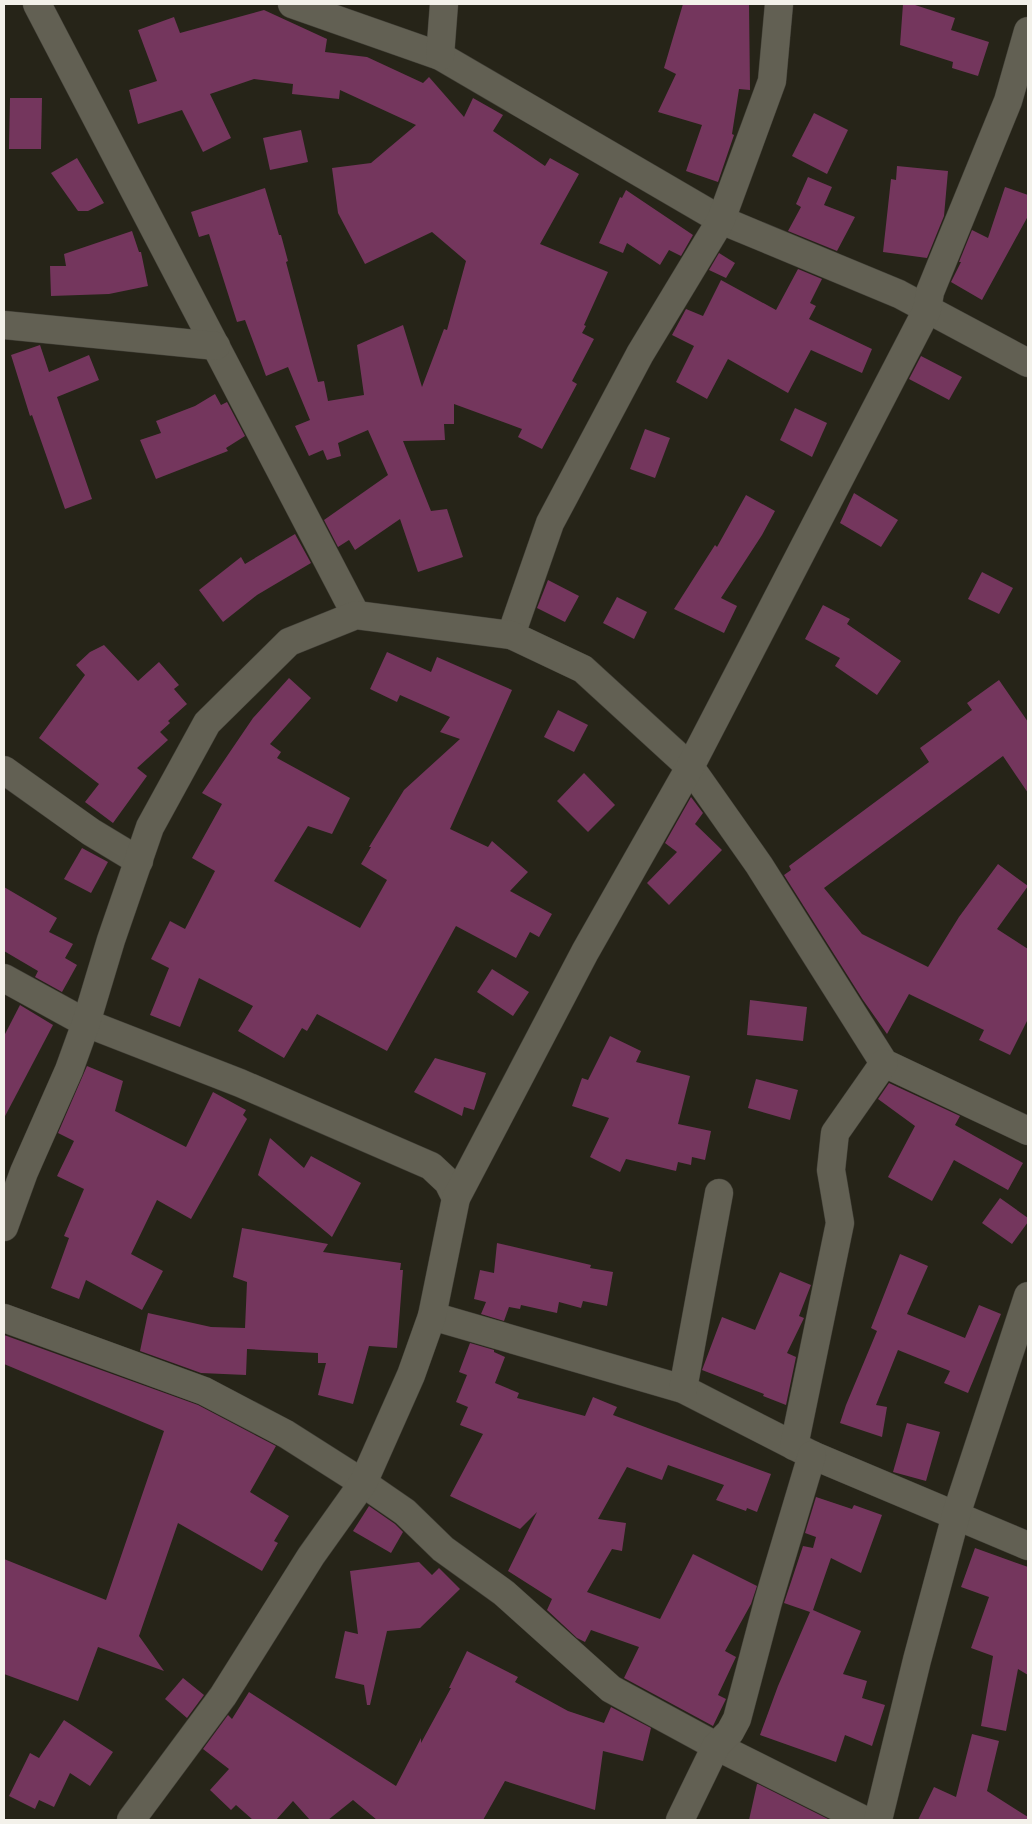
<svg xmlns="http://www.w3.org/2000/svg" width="1032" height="1824" font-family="'Golos Text',sans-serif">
	<rect width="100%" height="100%" fill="#262418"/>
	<!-- building -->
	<g fill="#74365d">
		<path d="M 683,4 L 749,4 L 750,90 L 739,89 L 732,134 L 734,135 L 718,182 L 686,171 L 702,125 L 658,112 L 676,74 L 664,68 Z"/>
		<path d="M 903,4 L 912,4 L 955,18 L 951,30 L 989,42 L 978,76 L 952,68 L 953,62 L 900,45 Z"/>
		<path d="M 264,10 L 327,39 L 325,52 L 367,57 L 423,83 L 429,77 L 464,117 L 473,98 L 503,115 L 493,131 L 545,166 L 550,158 L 579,174 L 540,244 L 608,272 L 584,325 L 586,326 L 582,333 L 594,339 L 572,381 L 577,384 L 542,449 L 518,437 L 522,429 L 454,404 L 454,424 L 444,424 L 445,440 L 403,441 L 431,511 L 447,509 L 463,557 L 418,572 L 400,519 L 355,550 L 349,540 L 338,547 L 324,520 L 388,475 L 368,430 L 338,443 L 341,456 L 327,460 L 323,450 L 309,456 L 295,426 L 310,420 L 288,367 L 266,376 L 245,320 L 237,322 L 209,234 L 199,237 L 191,212 L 265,188 L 279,235 L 281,235 L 288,261 L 286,262 L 318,382 L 324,381 L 328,401 L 364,395 L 357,345 L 403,325 L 422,387 L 444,329 L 447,330 L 466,261 L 432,232 L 365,264 L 338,213 L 332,168 L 371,163 L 416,125 L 340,90 L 339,99 L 292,94 L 293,84 L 254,79 L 210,94 L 231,138 L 203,152 L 182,110 L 138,124 L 129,90 L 157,81 L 138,30 L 174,17 L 180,33 Z"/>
		<path d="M 10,98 L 42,98 L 41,149 L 9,149 Z"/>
		<path d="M 814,113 L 848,130 L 827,174 L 792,156 Z"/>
		<path d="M 301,130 L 308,162 L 270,170 L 263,138 Z"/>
		<path d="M 77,158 L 104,203 L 88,211 L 78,211 L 51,173 Z"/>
		<path d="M 897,166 L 948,171 L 944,216 L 927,258 L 883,252 L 891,179 L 896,180 Z"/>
		<path d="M 808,177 L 832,187 L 824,205 L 855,217 L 837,251 L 788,231 L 801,207 L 796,204 Z"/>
		<path d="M 1005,187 L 1028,195 L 1028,216 L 982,300 L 951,282 L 961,262 L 959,262 L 972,230 L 988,238 Z"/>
		<path d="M 626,190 L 693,235 L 681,256 L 669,250 L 660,265 L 627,243 L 623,253 L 599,243 L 620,197 L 622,198 Z"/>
		<path d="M 132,231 L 139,252 L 141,252 L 148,286 L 109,294 L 51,296 L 50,266 L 66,266 L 64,254 Z"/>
		<path d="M 719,253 L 735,263 L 726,278 L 709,270 Z"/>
		<path d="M 798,269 L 822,279 L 810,303 L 816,306 L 809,319 L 872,349 L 862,373 L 811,350 L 788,393 L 728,359 L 707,399 L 676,382 L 694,346 L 672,335 L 686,309 L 703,316 L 721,280 L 776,310 Z"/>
		<path d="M 40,345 L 49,372 L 89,355 L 99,380 L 57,397 L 92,499 L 65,509 L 32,415 L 30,416 L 11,355 Z"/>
		<path d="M 921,356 L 962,377 L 949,400 L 909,379 Z"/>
		<path d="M 215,394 L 221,405 L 227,402 L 245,436 L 226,448 L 228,451 L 156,479 L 140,440 L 161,433 L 156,421 L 195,406 Z"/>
		<path d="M 795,408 L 827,423 L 812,457 L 780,440 Z"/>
		<path d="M 645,429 L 670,438 L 655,478 L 630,469 Z"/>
		<path d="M 854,493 L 898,520 L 881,547 L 840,523 Z"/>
		<path d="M 746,495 L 775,511 L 762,535 L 721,598 L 737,606 L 724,633 L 674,609 L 715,545 L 717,547 Z"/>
		<path d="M 295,534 L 311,563 L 257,595 L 223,622 L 199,590 L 241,557 L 245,564 Z"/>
		<path d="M 982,572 L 1013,588 L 999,614 L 968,599 Z"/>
		<path d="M 548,580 L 579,596 L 565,622 L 537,608 Z"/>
		<path d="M 617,597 L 647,612 L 634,639 L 603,623 Z"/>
		<path d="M 823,605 L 850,619 L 847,624 L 901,661 L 877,695 L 835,666 L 840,658 L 805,639 Z"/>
		<path d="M 104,645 L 138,681 L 159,662 L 179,685 L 174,689 L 187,704 L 168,721 L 170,723 L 160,732 L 168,740 L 137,768 L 147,776 L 113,823 L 85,802 L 99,784 L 39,738 L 85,675 L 76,665 L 90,652 Z"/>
		<path d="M 387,652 L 431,672 L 437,657 L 512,690 L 450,829 L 488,847 L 492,841 L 528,872 L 510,891 L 552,914 L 539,937 L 530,932 L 516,958 L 456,926 L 387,1051 L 317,1014 L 307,1031 L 302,1028 L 284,1058 L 238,1031 L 253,1006 L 199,978 L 180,1027 L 150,1015 L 169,968 L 151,959 L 170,921 L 185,929 L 215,871 L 192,858 L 222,804 L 202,793 L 253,718 L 289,678 L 311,698 L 270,744 L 281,752 L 277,758 L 350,798 L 332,834 L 308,826 L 274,881 L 360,928 L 387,880 L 361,864 L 371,847 L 369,847 L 404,790 L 460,739 L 440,732 L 450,717 L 400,695 L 397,702 L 370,689 Z"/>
		<path d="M 999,680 L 1028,722 L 1028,793 L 1003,756 L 824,888 L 862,934 L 928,967 L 959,917 L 998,864 L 1028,886 L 997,929 L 1028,949 L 1028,1019 L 1010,1055 L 979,1040 L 984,1030 L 909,994 L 887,1034 L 863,1000 L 784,875 L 791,870 L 789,866 L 929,762 L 920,748 L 972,710 L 967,703 Z"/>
		<path d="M 558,710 L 588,725 L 574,752 L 544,737 Z"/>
		<path d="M 584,773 L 615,805 L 588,832 L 557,801 Z"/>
		<path d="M 691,797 L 703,813 L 695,824 L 722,850 L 669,905 L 647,883 L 677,852 L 665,843 Z"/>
		<path d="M 82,848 L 108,862 L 91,893 L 64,879 Z"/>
		<path d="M 4,887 L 57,918 L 49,932 L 73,944 L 65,958 L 77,965 L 62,992 L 35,977 L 38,971 L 4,951 Z"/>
		<path d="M 492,969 L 529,992 L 513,1016 L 477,992 Z"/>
		<path d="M 750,1000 L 807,1007 L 803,1041 L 747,1035 Z"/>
		<path d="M 20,1005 L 53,1025 L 4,1118 L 4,1036 Z"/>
		<path d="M 610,1036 L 641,1051 L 636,1062 L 690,1076 L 678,1124 L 711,1131 L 705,1160 L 692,1157 L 691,1165 L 678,1162 L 676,1171 L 626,1159 L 620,1172 L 590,1157 L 609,1118 L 572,1106 L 582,1078 L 588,1080 Z"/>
		<path d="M 435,1058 L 486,1073 L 474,1110 L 464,1107 L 462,1116 L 414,1092 Z"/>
		<path d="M 87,1066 L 123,1081 L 115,1111 L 186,1147 L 213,1092 L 246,1110 L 243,1115 L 247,1119 L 191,1219 L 157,1200 L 131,1254 L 163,1271 L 142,1310 L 86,1280 L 79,1299 L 51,1288 L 69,1238 L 64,1236 L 84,1189 L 57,1176 L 74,1141 L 58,1133 Z"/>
		<path d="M 756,1079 L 798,1090 L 790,1120 L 748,1108 Z"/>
		<path d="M 889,1083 L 960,1116 L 955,1125 L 1023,1163 L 1008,1190 L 954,1160 L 932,1201 L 888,1177 L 915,1126 L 878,1099 Z"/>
		<path d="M 270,1138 L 304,1168 L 311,1156 L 361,1183 L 332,1237 L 258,1175 Z"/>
		<path d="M 1000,1198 L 1028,1218 L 1028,1222 L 1012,1244 L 982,1223 Z"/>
		<path d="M 242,1228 L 328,1244 L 323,1252 L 401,1263 L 400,1270 L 403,1270 L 397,1348 L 369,1346 L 353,1404 L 318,1395 L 326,1363 L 318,1363 L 318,1353 L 247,1349 L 246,1375 L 201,1373 L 140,1351 L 148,1313 L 211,1327 L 245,1328 L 247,1282 L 233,1277 Z"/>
		<path d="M 497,1243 L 591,1265 L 590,1268 L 613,1272 L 607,1306 L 583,1301 L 581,1308 L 559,1302 L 557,1313 L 521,1305 L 520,1309 L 509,1307 L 504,1321 L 481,1314 L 486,1302 L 474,1299 L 480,1270 L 494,1273 Z"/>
		<path d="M 900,1254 L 928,1266 L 907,1314 L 965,1338 L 979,1305 L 1001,1314 L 968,1393 L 944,1383 L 950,1371 L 898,1350 L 876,1405 L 887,1407 L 882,1437 L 840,1423 L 846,1405 L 877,1331 L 871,1328 Z"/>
		<path d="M 780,1272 L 811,1285 L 799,1316 L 804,1318 L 787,1353 L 796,1357 L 786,1405 L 763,1396 L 764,1394 L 702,1370 L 722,1317 L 755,1330 Z"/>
		<path d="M 4,1335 L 198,1405 L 276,1446 L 250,1492 L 289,1516 L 274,1541 L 278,1543 L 262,1571 L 178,1523 L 139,1636 L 164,1671 L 98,1647 L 78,1701 L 4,1674 L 4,1559 L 106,1600 L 164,1431 L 4,1364 Z"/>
		<path d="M 470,1343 L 494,1350 L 494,1352 L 505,1357 L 495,1383 L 519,1393 L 517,1398 L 585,1416 L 593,1397 L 617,1407 L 613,1415 L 771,1474 L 757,1512 L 747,1508 L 746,1511 L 716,1500 L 724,1485 L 668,1465 L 662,1480 L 627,1467 L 598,1519 L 626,1523 L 622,1551 L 612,1549 L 587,1592 L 660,1619 L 693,1554 L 757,1586 L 751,1604 L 725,1651 L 736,1657 L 718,1695 L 726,1699 L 713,1726 L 624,1678 L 639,1647 L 591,1630 L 585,1642 L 577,1638 L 547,1610 L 552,1599 L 508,1571 L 537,1512 L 520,1529 L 450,1496 L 483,1434 L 460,1425 L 468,1407 L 456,1402 L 467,1375 L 459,1372 Z"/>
		<path d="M 907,1423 L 940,1432 L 926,1481 L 893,1472 Z"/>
		<path d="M 816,1497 L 852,1509 L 854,1505 L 882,1515 L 861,1573 L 831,1558 L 813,1610 L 861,1631 L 843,1674 L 867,1681 L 862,1698 L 885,1705 L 872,1746 L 845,1735 L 836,1762 L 760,1735 L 778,1686 L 810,1612 L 784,1603 L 803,1546 L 813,1548 L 816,1537 L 805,1533 Z"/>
		<path d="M 369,1506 L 395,1524 L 403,1532 L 391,1553 L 353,1531 Z"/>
		<path d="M 975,1548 L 1028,1567 L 1028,1675 L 1018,1669 L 1006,1731 L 981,1726 L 993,1656 L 971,1648 L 989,1597 L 961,1587 Z"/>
		<path d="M 419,1562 L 432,1575 L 439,1568 L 460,1589 L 420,1628 L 387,1631 L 370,1705 L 367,1705 L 364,1685 L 335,1678 L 345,1631 L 358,1634 L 350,1571 Z"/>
		<path d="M 467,1651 L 518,1677 L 515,1682 L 568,1711 L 604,1723 L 611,1707 L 651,1728 L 643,1761 L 603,1751 L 595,1810 L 505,1781 L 483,1820 L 377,1820 L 353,1800 L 328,1820 L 310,1820 L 293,1801 L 276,1820 L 253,1820 L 236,1805 L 231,1810 L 210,1790 L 229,1769 L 203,1749 L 228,1715 L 232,1719 L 249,1692 L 396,1786 L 421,1738 L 421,1743 L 451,1688 L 449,1688 Z"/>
		<path d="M 183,1678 L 204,1695 L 187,1718 L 165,1699 Z"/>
		<path d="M 64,1720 L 113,1752 L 90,1786 L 70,1773 L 54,1807 L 39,1800 L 35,1809 L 9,1796 L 30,1753 L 39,1758 Z"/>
		<path d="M 972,1734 L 999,1741 L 987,1791 L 1028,1817 L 1028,1820 L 918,1820 L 934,1787 L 956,1797 Z"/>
		<path d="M 757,1784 L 758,1784 L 830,1820 L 749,1820 Z"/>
	</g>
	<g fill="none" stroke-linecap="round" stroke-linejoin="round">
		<!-- minor casing -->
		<g stroke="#413f37" stroke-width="29">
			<g id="minor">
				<path d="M 37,4 L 356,615"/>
				<path d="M 292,4 L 440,56 L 721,220 L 899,294 L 1028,363"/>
				<path d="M 440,56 L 444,4"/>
				<path d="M 4,325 L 216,346"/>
				<path d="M 511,635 L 550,523 L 640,354 L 721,220 L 772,81 L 779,4"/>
				<path d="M 4,770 L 91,832 L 139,861"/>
				<path d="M 4,978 L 86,1023 L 240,1083 L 431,1166 L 448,1182 L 456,1198"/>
				<path d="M 4,1227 L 24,1172 L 69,1070 L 86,1023 L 111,940 L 150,827 L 207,723 L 289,642 L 356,615 L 511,635 L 583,669 L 690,767 L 759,865 L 884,1063 L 1028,1131"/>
				<path d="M 432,1316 L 683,1389 L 812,1455 L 1028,1546"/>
				<path d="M 4,1318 L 204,1391 L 286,1434 L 363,1483 L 405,1512 L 443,1549 L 504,1593 L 611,1689 L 716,1746 L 864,1820"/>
				<path d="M 683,1389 L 719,1193"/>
				<path d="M 794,1446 L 840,1223 L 831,1170 L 835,1133 L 884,1063"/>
				<path d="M 131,1820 L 223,1696 L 311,1556 L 363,1483 L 411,1375 L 432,1316 L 456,1198 L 585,952 L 690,767 L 927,310 L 930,292 L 1008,101 L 1028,31"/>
				<path d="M 680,1820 L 716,1746 L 730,1732 L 737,1719 L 768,1602 L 812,1455"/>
				<path d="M 878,1820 L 917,1660 L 956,1515 L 1028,1296"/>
			</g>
		</g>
		<!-- minor -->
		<use href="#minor" stroke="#626053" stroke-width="28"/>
	</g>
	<!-- border -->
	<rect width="1032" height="1824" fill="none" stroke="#f3f1ea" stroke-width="10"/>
</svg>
